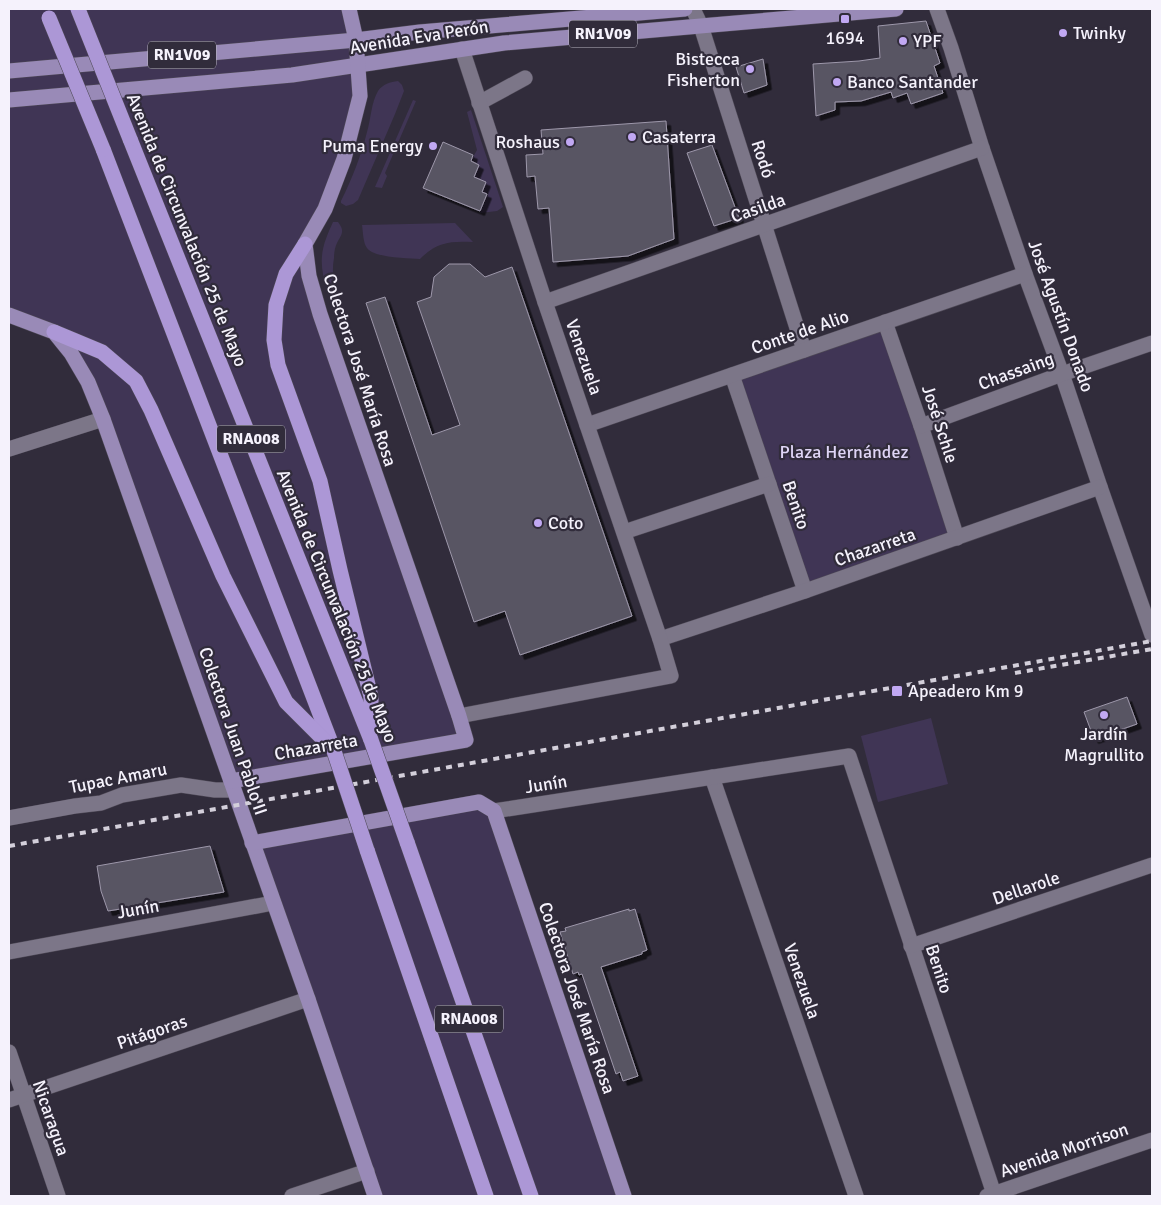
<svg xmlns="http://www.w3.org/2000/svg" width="1161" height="1205" font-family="Signika,sans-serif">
	<defs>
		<filter id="shadow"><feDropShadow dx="4.5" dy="4.5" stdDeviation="0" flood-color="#0009"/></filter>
	</defs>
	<rect width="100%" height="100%" fill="#312c3b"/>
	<!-- green -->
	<g fill="#403555">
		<path d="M 9,9 L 349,9 L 360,96 L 305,244 L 309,276 L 466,740 L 231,781 L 103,419 L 54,332 L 9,315 Z"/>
		<path d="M 398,81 L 402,85 L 404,91 L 395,114 L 358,200 L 353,204 L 346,206 L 341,203 L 341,201 C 352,179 361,156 367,132 C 371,119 371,103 378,91 C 383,84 390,82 398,81 Z"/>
		<path d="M 413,100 L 416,101 L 385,173 L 387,176 L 382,188 L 375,187 Z"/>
		<path d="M 471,110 L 503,207 L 497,211 L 480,213 L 488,194 L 482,192 L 474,177 L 479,165 L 471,161 L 477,150 L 467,112 Z"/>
		<path d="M 333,222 L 338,222 C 345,231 342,234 337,243 C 335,247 334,253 334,258 C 330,280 338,296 342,316 L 336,317 C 330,298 320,276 322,256 C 323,244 328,233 333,222 Z"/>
		<path d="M 455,223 L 473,242 C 450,241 437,242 420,259 C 408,258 374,258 367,248 C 363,243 363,231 362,225 Z"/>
		<path d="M 885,322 L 957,538 L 805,591 L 732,375 Z"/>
		<path d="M 931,718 L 948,784 L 878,802 L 861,736 Z"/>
		<path d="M 479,802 L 494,811 L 624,1196 L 375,1196 L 252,843 Z"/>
	</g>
	<!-- building -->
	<g fill="#595464" stroke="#9d98aa" filter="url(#shadow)">
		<path d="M 926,21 L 940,63 L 934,66 L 943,93 L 911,104 L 907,93 L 893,98 L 891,92 L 861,101 L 835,102 L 835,110 L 816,116 L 813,64 L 859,61 L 880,58 L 878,26 Z"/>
		<path d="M 763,59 L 767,85 L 744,93 L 736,67 Z"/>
		<path d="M 666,121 L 674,239 L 628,256 L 553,262 L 549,208 L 538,209 L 535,176 L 527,177 L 526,155 L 543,154 L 541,130 Z"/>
		<path d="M 443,142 L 473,155 L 471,161 L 479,165 L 474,177 L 486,182 L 482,192 L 487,194 L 480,211 L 423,188 Z"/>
		<path d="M 712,145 L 739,218 L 714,226 L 687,153 Z"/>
		<path d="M 449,264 L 470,264 L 485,277 L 512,267 L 632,616 L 520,655 L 505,611 L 474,622 L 366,303 L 385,297 L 432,435 L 460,425 L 417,302 L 431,297 L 434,277 Z"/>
		<path d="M 1127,697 L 1137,724 L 1094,739 L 1084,712 Z"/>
		<path d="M 210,846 L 224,892 L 108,911 L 101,891 L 97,866 Z"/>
		<path d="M 629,909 L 629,911 L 635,909 L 647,950 L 642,952 L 642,954 L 601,967 L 638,1076 L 623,1081 L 620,1072 L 616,1074 L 582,974 L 579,975 L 578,972 L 573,974 L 560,932 L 566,931 L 565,928 Z"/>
	</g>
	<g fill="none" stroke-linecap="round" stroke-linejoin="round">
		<!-- minor casing -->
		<g stroke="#4e4956" stroke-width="16">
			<g id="minor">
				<path d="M 693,9 L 701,26 L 804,350"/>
				<path d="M 937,9 L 951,48 L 982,148 L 1025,274 L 1062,374 L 1100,487 L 1152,635"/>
				<path d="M 479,103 L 525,78"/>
				<path d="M 545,302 L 982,148"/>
				<path d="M 885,322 L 921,426 L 957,538"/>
				<path d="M 732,375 L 805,591"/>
				<path d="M 587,425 L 1025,274"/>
				<path d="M 921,426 L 1062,374 L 1152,343"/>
				<path d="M 9,449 L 103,419"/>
				<path d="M 624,532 L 769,484"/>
				<path d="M 660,639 L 805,591 L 1100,487"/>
				<path d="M 459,716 L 671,676 L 660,639 L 545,302 L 462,49"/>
				<path d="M 712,777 L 856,1196"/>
				<path d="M 494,811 L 849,756 L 994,1194"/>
				<path d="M 9,818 L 75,806 L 101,803 L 122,795 L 181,785 L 215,790 L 234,790"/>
				<path d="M 911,946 L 1152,865"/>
				<path d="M 9,952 L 273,903"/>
				<path d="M 9,1052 L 58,1196"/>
				<path d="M 9,1100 L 308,999"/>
				<path d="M 292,1196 L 367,1171"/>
				<path d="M 987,1196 L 1152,1140"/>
			</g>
		</g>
		<!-- major casing -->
		<g stroke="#4e4956" stroke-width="16">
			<g id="major">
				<path d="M 9,71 L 356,40 L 420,32 L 685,9"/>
				<path d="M 9,100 L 292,75 L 504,43 L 896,9"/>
				<path d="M 9,315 L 54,332 L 71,353 L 88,382 L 103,419 L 308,999 L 375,1196"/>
				<path d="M 231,781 L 466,740 L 459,716 L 320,314 L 309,276 L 305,244 L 325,209 L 344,159 L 360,96 L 356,40 L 349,9"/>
				<path d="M 252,843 L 479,802 L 494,811 L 624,1196"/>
			</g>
		</g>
		<!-- highway casing -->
		<g stroke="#4e4956" stroke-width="16">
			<g id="highway">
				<path d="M 130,139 L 371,740"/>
				<path d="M 103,149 L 333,748"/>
				<path d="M 305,244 L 286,274 L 276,305 L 274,340 L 278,365 L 320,481 L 340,570 L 371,697 L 371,731"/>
				<path d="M 54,332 L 102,352 L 136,381 L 151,410 L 223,576 L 286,702 L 328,744"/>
				<path d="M 407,842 L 531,1196"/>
				<path d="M 367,850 L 486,1196"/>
			</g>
		</g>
		<!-- minor -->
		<use href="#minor" stroke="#7c7688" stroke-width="15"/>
		<!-- major -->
		<use href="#major" stroke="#998ab7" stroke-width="15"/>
		<!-- highway -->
		<use href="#highway" stroke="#ac97d6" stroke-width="15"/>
		<!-- rail -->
		<g stroke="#d3cfda" stroke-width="4" stroke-dasharray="6 6" stroke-linecap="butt">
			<path d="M 1015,673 L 1152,649"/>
			<path d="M 9,846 L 1152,641"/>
		</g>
		<!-- highway-bridge casing -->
		<g stroke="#4e4956" stroke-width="16" stroke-linecap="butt">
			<g id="highway-bridge">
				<path d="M 78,9 L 130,139"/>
				<path d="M 49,18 L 103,149"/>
				<path d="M 371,740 L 407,842"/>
				<path d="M 333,748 L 367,850"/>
			</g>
		</g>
		<!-- highway-bridge -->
		<use href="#highway-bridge" stroke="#ac97d6" stroke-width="15"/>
	</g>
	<!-- markers -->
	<g fill="#c1a8f3" stroke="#312c3b" stroke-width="2">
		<rect x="840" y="14" width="10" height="10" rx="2.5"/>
		<circle cx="1063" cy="33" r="5"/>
		<circle cx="903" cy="41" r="5"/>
		<circle cx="750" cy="69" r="5"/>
		<circle cx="837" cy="82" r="5"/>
		<circle cx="632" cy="137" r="5"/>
		<circle cx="570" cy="142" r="5"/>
		<circle cx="433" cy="146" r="5"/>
		<circle cx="538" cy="523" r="5"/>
		<rect x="891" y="685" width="12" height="12" rx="2.5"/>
		<circle cx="1104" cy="715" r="5"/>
	</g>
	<g text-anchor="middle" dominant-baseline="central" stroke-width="4.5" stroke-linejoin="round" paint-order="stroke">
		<!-- shield labels -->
		<g fill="#312c3b" stroke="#bab7c2" stroke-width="1">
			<rect x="569" y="20.5" width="68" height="27" rx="4"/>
			<rect x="148" y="41.5" width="68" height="27" rx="4"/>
			<rect x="217" y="425.5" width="68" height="27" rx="4"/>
			<rect x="435" y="1005.5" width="68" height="27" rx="4"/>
		</g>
		<g font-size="16" font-weight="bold" fill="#f5f2fc">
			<text x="603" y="34">RN1V09</text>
			<text x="182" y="55">RN1V09</text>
			<text x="251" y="439">RNA008</text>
			<text x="469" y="1019">RNA008</text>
		</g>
		<!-- poi labels -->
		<g font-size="18" fill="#f5f2fc" stroke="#312c3b" text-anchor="start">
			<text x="1073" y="33">Twinky</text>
			<text x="845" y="38" text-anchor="middle">1694</text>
			<text x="913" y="41">YPF</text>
			<text x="740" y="59" text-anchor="end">Bistecca<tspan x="740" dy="21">Fisherton</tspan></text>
			<text x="847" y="82">Banco Santander</text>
			<text x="642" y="137">Casaterra</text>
			<text x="560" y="142" text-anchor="end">Roshaus</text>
			<text x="423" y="146" text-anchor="end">Puma Energy</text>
			<text x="548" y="523">Coto</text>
			<text x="908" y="691">Apeadero Km 9</text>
			<text x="1104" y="734" text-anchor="middle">Jardín<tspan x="1104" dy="21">Magrullito</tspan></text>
		</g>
		<!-- street labels -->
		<g font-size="18" fill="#f5f2fc" stroke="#312c3b">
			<text transform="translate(419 37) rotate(-9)">Avenida Eva Perón</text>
			<text transform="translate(763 159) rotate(72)">Rodó</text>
			<text transform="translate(758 208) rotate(-19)">Casilda</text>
			<text transform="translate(187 230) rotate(68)">Avenida de Circunvalación 25 de Mayo</text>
			<text transform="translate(1061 316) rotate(70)">José Agustín Donado</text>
			<text transform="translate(800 332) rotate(-19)">Conte de Alio</text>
			<text transform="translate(584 357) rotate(71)">Venezuela</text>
			<text transform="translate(360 370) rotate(72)">Colectora José María Rosa</text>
			<text transform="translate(1016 371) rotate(-20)">Chassaing</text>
			<text transform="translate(940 424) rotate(72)">José Schle</text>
			<text transform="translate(796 505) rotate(71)">Benito</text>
			<text transform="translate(875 547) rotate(-19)">Chazarreta</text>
			<text transform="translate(337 606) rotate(68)">Avenida de Circunvalación 25 de Mayo</text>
			<text transform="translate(233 731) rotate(71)">Colectora Juan Pablo II</text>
			<text transform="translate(316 747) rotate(-10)">Chazarreta</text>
			<text transform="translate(118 778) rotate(-11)">Tupac Amaru</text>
			<text transform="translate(546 784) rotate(-9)">Junín</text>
			<text transform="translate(1026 888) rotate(-19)">Dellarole</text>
			<text transform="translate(138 909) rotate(-10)">Junín</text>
			<text transform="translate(939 969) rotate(72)">Benito</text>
			<text transform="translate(802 981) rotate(71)">Venezuela</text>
			<text transform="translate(577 998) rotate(71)">Colectora José María Rosa</text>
			<text transform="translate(152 1032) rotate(-19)">Pitágoras</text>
			<text transform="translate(51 1118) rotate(71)">Nicaragua</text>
			<text transform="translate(1064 1150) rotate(-19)">Avenida Morrison</text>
		</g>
		<!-- park labels -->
		<g font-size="18" fill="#dfd5f6" stroke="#312c3b">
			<text x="844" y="452">Plaza Hernández</text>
		</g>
	</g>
	<!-- border -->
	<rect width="1161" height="1205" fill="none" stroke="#f5f2fc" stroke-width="20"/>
</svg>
